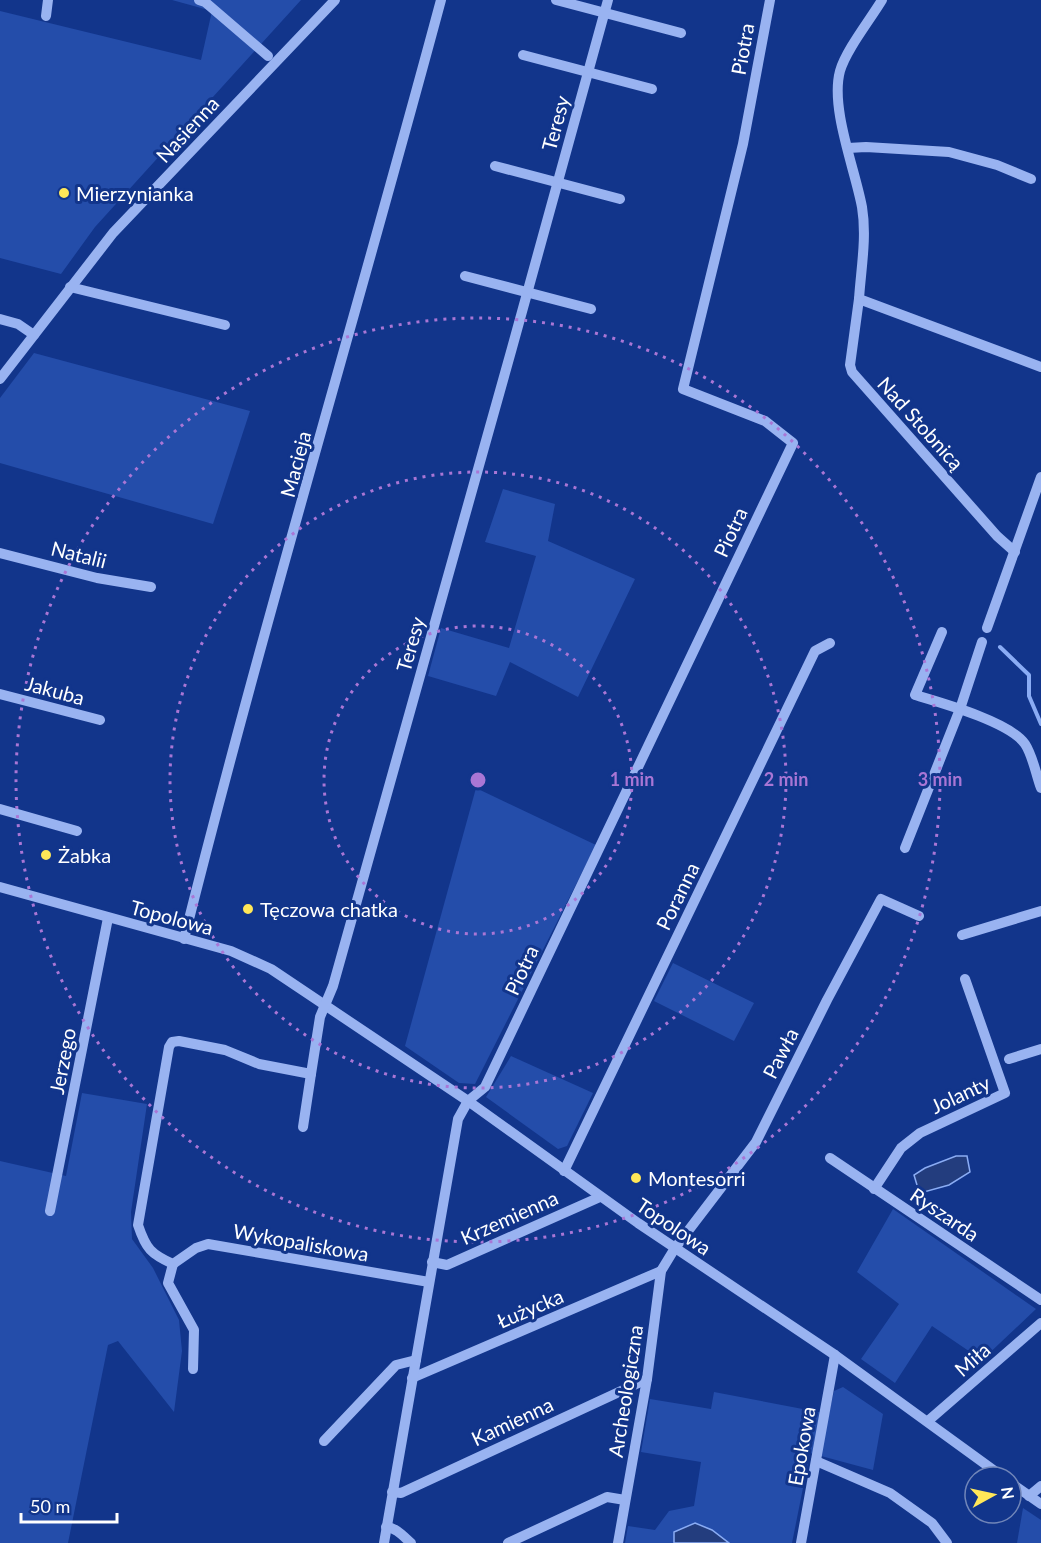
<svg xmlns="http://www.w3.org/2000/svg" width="1041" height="1543" font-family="Lato,sans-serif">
	<rect width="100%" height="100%" fill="#12358b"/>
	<!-- green -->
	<g fill="#244daa">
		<path d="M 172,0 L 301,0 L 95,227 L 61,274 L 0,258 L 0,11 L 201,60 L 212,11 Z"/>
		<path d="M 34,353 L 250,411 L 213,524 L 0,463 L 0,398 Z"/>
		<path d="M 503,489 L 555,504 L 548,541 L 635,579 L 578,697 L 510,662 L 496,696 L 428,676 L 441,628 L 509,648 L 536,556 L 485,542 Z"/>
		<path d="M 476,788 L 596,845 L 475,1084 L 459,1083 L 405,1046 Z"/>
		<path d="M 673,963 L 754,1003 L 734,1041 L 654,1001 Z"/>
		<path d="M 511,1056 L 593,1093 L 567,1146 L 558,1149 L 486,1097 Z"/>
		<path d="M 82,1093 L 147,1104 L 131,1212 L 132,1239 L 153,1268 L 179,1320 L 182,1351 L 174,1412 L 118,1341 L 108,1345 L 68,1543 L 0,1543 L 0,1161 L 66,1176 Z"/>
		<path d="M 893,1209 L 1036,1309 L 982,1360 L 932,1326 L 895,1383 L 861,1359 L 899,1304 L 857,1272 Z"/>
		<path d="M 843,1387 L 883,1414 L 873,1470 L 810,1453 L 792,1543 L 625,1543 L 628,1526 L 655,1530 L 669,1511 L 694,1506 L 701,1462 L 641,1452 L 650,1399 L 711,1409 L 714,1392 L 829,1414 L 834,1391 Z"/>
		<path d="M 1023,1508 L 1041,1520 L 1041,1543 L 1017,1543 Z"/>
	</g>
	<!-- water -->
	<g fill="#233d7e" stroke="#8aacf4" stroke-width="1.5">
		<path d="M 956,1156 L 967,1156 L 970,1172 L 949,1185 L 924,1192 L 917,1185 L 914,1175 L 925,1168 Z"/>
		<path d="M 695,1523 L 712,1530 L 729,1543 L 674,1543 L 674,1532 Z"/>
	</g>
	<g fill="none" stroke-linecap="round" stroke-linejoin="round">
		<!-- stream -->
		<path stroke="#8aacf4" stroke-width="4" d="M 1000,647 L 1029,675 L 1029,696 L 1041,724"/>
		<!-- minor -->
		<g stroke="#99b3f1" stroke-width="10">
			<path d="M 199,0 L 205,2 L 268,56"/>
			<path d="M 556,0 L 681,33"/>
			<path d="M 882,0 C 870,20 846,50 840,71 C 830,108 855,169 862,207 C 867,237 861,269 859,299 L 1041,367"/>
			<path d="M 46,16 L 48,0"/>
			<path d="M 523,55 L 652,89"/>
			<path d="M 848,148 L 866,147 L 949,152 L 997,165 L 1031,179"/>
			<path d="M 495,166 L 620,199"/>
			<path d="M 465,276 L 591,309"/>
			<path d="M 70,287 L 225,325"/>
			<path d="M 859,299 L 850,365 L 852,372 L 997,536 L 1015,552"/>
			<path d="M 0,319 L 18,324 L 34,335"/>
			<path d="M 0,379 L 113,233 L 335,0"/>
			<path d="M 0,553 L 97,578 L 151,587"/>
			<path d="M 987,628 L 1041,477"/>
			<path d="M 942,632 L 915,695 C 942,703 1010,722 1025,744 C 1033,756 1036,775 1041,788"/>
			<path d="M 0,694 L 100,720"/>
			<path d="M 0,809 L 77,831"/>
			<path d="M 905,848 L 960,709 L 982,642"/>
			<path d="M 0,887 L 231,951 L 271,969 L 468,1101 L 638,1223 L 835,1355 L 1003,1477"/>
			<path d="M 962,935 L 1041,911"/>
			<path d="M 184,939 C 263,624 357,313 441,0"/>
			<path d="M 1009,1059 L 1041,1049"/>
			<path d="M 303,1127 L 311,1074"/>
			<path d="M 830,1158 L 1041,1300"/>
			<path d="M 564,1171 L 815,651 L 830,643"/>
			<path d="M 874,1189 L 901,1148 L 920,1133 L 1005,1093 L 965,979"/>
			<path d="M 50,1211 L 108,918"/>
			<path d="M 432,1262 L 447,1265 L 600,1197"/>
			<path d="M 173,1264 L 168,1283 L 194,1330 L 193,1369"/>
			<path d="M 429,1282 L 208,1244 L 196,1248 L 173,1264 C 151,1254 146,1249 138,1225 L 169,1047 L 172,1042 L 179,1041 L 225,1050 L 259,1064 L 311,1074 L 320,1017 L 333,986 L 512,348 L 608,0"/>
			<path d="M 412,1378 L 661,1271"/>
			<path d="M 928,1421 L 1041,1323"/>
			<path d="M 324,1441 L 396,1365 L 416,1360"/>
			<path d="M 816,1461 L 890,1493 L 932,1523 L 947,1543"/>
			<path d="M 1011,1483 L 1041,1504"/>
			<path d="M 392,1492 L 401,1493 L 647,1379"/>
			<path d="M 1029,1496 L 1041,1486"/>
			<path d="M 386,1527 C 397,1528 403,1536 411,1543"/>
			<path d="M 384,1543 L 458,1119 L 468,1101 L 485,1087 L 793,443 L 765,421 L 683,389 L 743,144 L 770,0"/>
			<path d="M 508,1543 L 607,1497 L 625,1500"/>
			<path d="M 618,1543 L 647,1379 L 661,1271 L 675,1248 L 756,1142 L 827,1000 L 881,899 L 919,916"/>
			<path d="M 801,1543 L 835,1355"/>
		</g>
	</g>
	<!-- distance rings -->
	<g fill="none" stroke="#a976d5" stroke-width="3" stroke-dasharray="3 6">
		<circle cx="478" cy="780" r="154"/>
		<circle cx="478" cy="780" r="308"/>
		<circle cx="478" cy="780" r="462"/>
	</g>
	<!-- markers -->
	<g fill="#ffe758" stroke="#12358b" stroke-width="2">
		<circle cx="64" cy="193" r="6"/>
		<circle cx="46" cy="855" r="6"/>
		<circle cx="248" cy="909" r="6"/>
		<circle cx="636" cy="1178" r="6"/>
	</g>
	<g text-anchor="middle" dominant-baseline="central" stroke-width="6" stroke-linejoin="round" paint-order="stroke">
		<!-- street labels -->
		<g font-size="20" fill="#fff" stroke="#12358b">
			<text transform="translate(742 49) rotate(-80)">Piotra</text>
			<text transform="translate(555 123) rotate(-75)">Teresy</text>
			<text transform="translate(187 129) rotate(-47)">Nasienna</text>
			<text transform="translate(921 423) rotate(48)">Nad Stobnicą</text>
			<text transform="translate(295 464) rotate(-75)">Macieja</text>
			<text transform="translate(730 532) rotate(-65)">Piotra</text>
			<text transform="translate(79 554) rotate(14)">Natalii</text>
			<text transform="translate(410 644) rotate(-74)">Teresy</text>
			<text transform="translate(55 690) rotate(15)">Jakuba</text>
			<text transform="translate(677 896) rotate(-64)">Poranna</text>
			<text transform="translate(172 917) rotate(15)">Topolowa</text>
			<text transform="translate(521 970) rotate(-65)">Piotra</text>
			<text transform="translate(780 1053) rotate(-63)">Pawła</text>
			<text transform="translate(62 1061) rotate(-79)">Jerzego</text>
			<text transform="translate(960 1094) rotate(-25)">Jolanty</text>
			<text transform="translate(945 1214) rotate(34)">Ryszarda</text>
			<text transform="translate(509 1217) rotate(-24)">Krzemienna</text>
			<text transform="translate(674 1226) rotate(34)">Topolowa</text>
			<text transform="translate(301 1242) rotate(10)">Wykopaliskowa</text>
			<text transform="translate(530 1308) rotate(-23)">Łużycka</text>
			<text transform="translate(972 1359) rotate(-41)">Miła</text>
			<text transform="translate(625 1391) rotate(-81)">Archeologiczna</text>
			<text transform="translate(512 1421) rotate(-25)">Kamienna</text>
			<text transform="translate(801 1446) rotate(-80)">Epokowa</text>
		</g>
		<!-- poi labels -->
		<g font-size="20" fill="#fff" stroke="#12358b" text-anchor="start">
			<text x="76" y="193">Mierzynianka</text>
			<text x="58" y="855">Żabka</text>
			<text x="260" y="909">Tęczowa chatka</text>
			<text x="648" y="1178">Montesorri</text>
		</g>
	</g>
	<circle cx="478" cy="780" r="9" fill="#a976d5" stroke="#12358b" stroke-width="3"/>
	<g font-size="18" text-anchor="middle" font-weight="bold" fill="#a976d5" stroke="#12358b" stroke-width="6" stroke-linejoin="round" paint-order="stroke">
		<text x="632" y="786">1 min</text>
		<text x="786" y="786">2 min</text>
		<text x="940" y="786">3 min</text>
	</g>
	<!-- north arrow -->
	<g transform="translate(993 1495) rotate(82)"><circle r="28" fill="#12358b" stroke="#7186b9" stroke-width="1.5"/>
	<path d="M0-4.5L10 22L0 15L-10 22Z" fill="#ffe758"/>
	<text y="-9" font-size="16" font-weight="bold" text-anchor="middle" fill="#ffffff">N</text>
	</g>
	<!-- scale -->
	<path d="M21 1513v9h96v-9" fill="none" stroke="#ffffff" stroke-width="3"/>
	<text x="30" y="1513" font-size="18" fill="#ffffff" stroke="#12358b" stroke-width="4.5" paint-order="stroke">50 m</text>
</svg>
